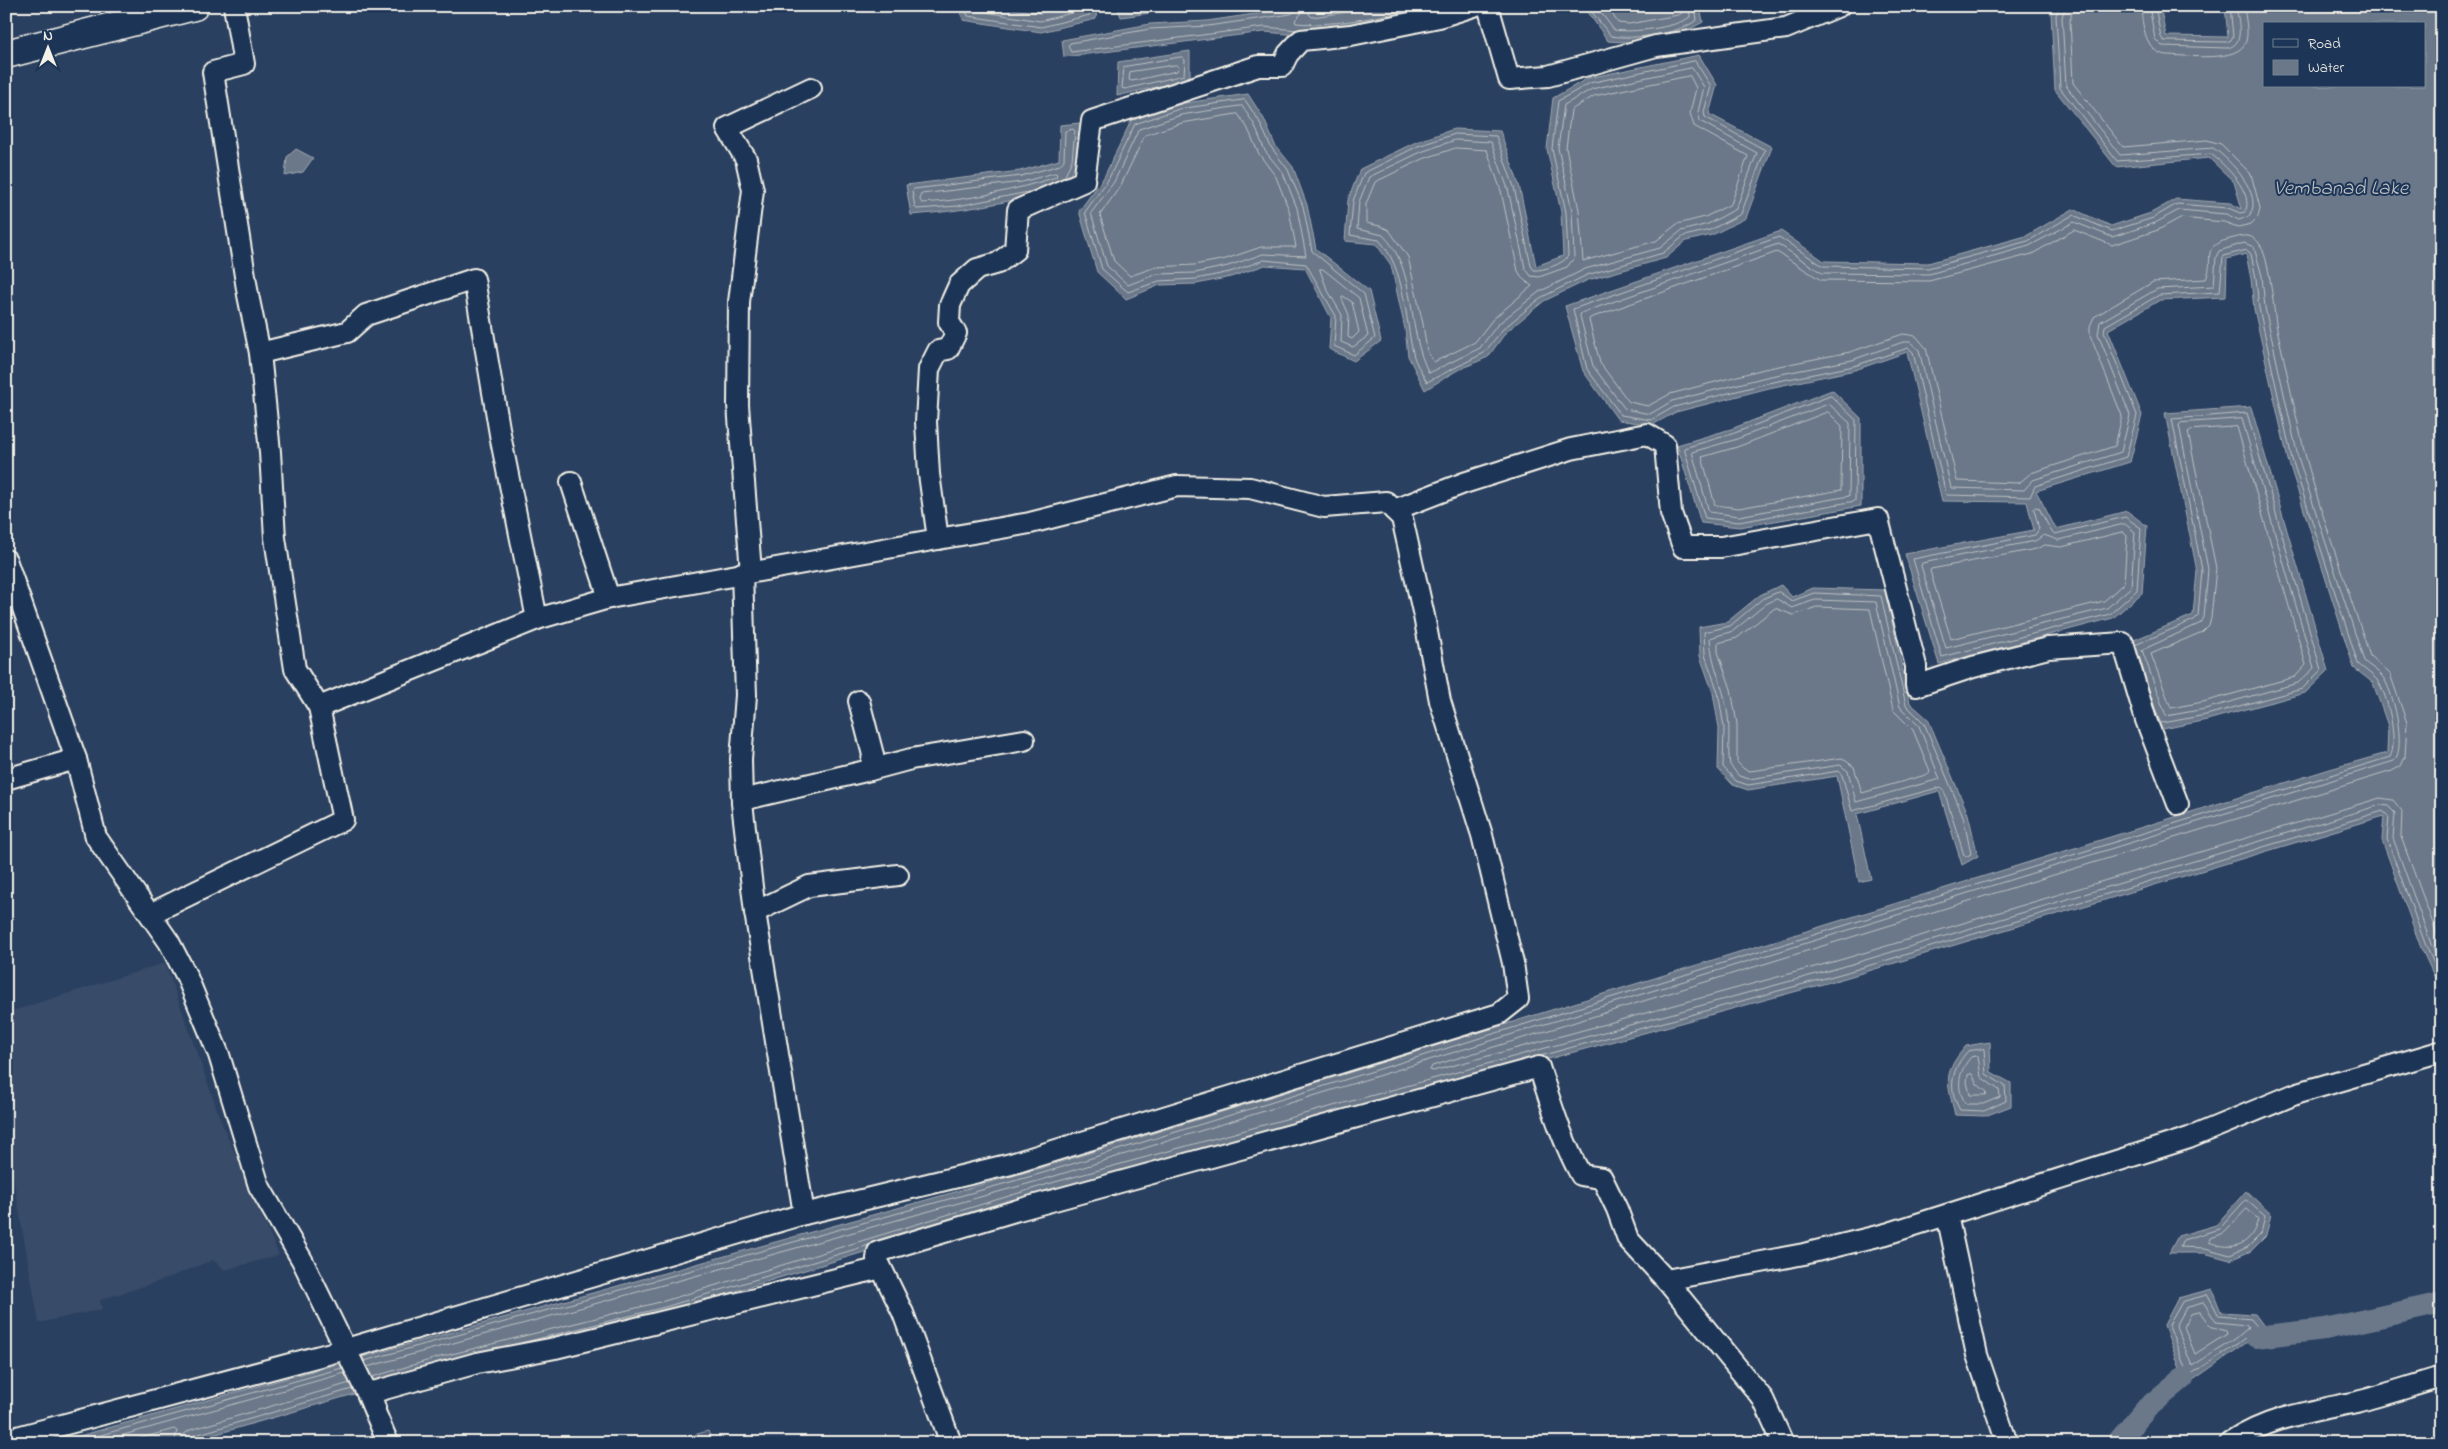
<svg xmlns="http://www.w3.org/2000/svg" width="2448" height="1449" font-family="'Indie Flower',sans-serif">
	<rect width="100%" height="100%" fill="#2a4060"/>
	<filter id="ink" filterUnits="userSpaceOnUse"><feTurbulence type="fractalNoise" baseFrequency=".02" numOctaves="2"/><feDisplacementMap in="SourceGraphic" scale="10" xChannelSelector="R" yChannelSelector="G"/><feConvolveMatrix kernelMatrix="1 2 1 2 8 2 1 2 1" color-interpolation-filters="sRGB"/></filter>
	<g filter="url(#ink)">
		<!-- built -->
		<path fill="#374c69" d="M 165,963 L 223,1126 L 279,1255 L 225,1270 L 213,1260 L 160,1281 L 100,1300 L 102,1309 L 39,1323 L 6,1137 L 6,1013 Z"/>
		<!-- green -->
		<path fill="#445771" stroke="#9ca4ac" d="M 708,1431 L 713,1443 L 666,1443 Z"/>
		<!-- water -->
		<g fill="#6a788a" stroke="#a1a8b0" fill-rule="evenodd">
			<path d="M 959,6 L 1097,6 L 1096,19 L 1041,32 L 963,20 Z"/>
			<path d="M 1117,6 L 1146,6 L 1150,13 L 1121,17 Z"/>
			<path d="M 1309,6 L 1462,6 L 1311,36 L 1264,32 L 1064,57 L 1062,40 L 1150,24 L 1207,21 Z"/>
			<path d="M 1580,6 L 1700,6 L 1703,22 C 1675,39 1640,44 1608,41 L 1592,18 Z"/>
			<path d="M 2057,6 L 2160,6 L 2166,36 L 2228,37 L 2225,6 L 2442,6 L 2442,993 L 2421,948 L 2382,840 L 2384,816 L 1845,978 L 1058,1193 L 667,1312 L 443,1368 L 186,1443 L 54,1443 L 1041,1168 L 2330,769 L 2387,753 L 2388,726 L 2373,683 L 2354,668 L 2288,460 L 2254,309 L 2251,279 L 2246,254 L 2227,259 L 2226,297 L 2160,300 L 2108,330 L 2142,415 L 2130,462 L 2036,491 L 2056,529 L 2127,511 L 2147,526 L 2142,593 L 2113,618 L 1939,664 L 1905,554 L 2034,530 L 2027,502 L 1942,501 L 1907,352 L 1855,370 L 1769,388 L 1676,412 L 1652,425 L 1618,420 L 1583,371 L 1565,306 L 1781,231 L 1824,261 L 1928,263 L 2026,236 L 2073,209 L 2111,226 L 2151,213 L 2176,199 L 2230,203 L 2242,209 L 2234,182 L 2209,158 L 2116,167 L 2055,90 L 2051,13 ZM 2264,24 L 2424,24 L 2424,86 L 2264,86 Z"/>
			<path d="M 1190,51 L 1190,79 L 1117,96 L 1118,62 Z"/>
			<path d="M 1699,55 L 1717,85 L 1709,114 L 1772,147 L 1746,218 L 1712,235 L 1686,241 L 1666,258 L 1588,280 L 1544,301 L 1506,332 L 1488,357 L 1456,371 L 1425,390 L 1408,356 L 1405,329 L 1391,265 L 1376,244 L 1345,241 L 1348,200 L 1360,169 L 1416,142 L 1454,129 L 1500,131 L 1519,185 L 1536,266 L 1563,256 L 1561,212 L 1547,149 L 1553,98 L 1588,78 Z"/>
			<path d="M 1248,94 L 1264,119 L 1275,145 L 1293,167 L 1307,205 L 1316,249 L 1369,291 L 1381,341 L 1354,361 L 1329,349 L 1331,318 L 1305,268 L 1265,265 L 1231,277 L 1196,284 L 1160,285 L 1126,299 L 1097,272 L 1079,211 L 1104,177 L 1132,119 L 1178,104 Z"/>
			<path d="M 1080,123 L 1077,161 L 1065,186 C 1014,202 964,211 911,215 L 906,185 L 1020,171 L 1059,160 L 1060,125 Z"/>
			<path d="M 296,149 L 313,158 L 303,172 L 285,176 L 287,157 Z"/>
			<path d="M 1832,390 L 1861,418 L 1861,506 L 1740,527 L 1701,523 L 1677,445 L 1731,429 Z"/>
			<path d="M 2251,407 L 2328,671 L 2305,693 L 2207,720 L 2158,730 L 2127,643 L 2193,615 L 2197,571 L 2165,413 Z"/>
			<path d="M 1781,585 L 1792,597 L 1813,588 L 1885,590 L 1910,703 L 1928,719 L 1968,814 L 1978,856 L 1962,865 L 1939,791 L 1857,814 L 1871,879 L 1859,882 L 1837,776 L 1748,790 L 1733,785 L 1718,769 L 1719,728 L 1713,693 L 1700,656 L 1699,627 L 1727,622 L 1760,595 Z"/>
			<path d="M 1990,1042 L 1991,1072 L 2011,1083 L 2011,1106 L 1985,1116 L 1955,1115 C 1947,1081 1942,1074 1966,1046 Z"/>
			<path d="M 2246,1191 L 2271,1214 L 2266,1236 L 2251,1251 L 2230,1260 L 2204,1253 L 2169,1253 L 2178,1236 L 2216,1225 Z"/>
			<path d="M 2212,1289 L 2221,1312 L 2255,1314 L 2266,1329 L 2186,1385 L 2164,1325 L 2178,1298 Z"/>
		</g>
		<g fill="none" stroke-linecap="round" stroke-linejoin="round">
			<!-- shore -->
			<g stroke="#bdc1c2" stroke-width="1">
				<path d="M 964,6 L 968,16 L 1041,27 L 1090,15 L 1092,6"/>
				<path d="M 971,6 L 973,10 L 1040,21 L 1084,10 L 1086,6"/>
				<path d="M 991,6 L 1040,13 L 1069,6"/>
				<path d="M 1296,6 L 1295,11 L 1291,14 L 1208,26 L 1150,29 L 1070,43 L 1068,46 L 1071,52 L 1264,27 L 1298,30"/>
				<path d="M 1302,6 L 1301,14 L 1295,20 L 1296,23 C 1338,27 1385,15 1426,6"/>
				<path d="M 1310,6 L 1309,14 L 1312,17 L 1390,6"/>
				<path d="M 1587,6 L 1611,36 C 1634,40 1678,34 1697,20 L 1695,6"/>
				<path d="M 1596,6 L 1614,30 C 1632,33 1675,28 1690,17 L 1689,6"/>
				<path d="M 1607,6 L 1618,23 L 1629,24 L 1678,15 L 1682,13 L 1681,6"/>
				<path d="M 2074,6 L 2070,20 L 2073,83 L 2123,147 L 2207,140 L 2221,144 L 2251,174 L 2260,208 L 2258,217 L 2251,224 L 2238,227 L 2224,222 L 2180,218 L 2158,230 L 2112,245 L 2074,230 L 2032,254 L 1929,281 L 1821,280 L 1777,252 L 1590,318 L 1589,320 L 1600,363 L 1629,402 L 1648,406 L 1670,394 L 1764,369 L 1850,352 L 1903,334 L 1916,336 L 1926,348 L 1957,481 L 2019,483 L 2031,473 L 2115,446 L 2122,416 L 2090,335 L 2090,326 L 2094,317 L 2153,282 L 2206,279 C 2216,257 2197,246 2234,238 C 2241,236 2248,234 2255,239 C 2270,248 2273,310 2277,329 C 2287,371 2295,413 2305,454 C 2323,522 2348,589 2370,656 L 2390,674 L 2407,723 L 2405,757 L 2401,766 L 2392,771 L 1432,1066 L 1430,1070 L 1433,1071 L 1840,960 L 2380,798 L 2393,800 L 2402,811 L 2401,837 L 2442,948"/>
				<path d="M 2141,6 C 2142,24 2145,52 2166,55 C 2185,55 2239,64 2246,41 C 2249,31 2245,17 2244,6"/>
				<path d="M 2149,6 L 2155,39 L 2162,46 L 2227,48 C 2246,45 2238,20 2236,6"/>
				<path d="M 2155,6 L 2161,37 L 2164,41 L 2227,42 L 2231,40 L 2233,36 L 2230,6"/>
				<path d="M 1182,57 L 1185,60 L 1184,75 L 1125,89 L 1122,88 L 1124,67 Z"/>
				<path d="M 1695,61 L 1711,86 L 1704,112 L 1705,117 L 1765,150 L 1741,214 L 1710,230 L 1684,236 L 1663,253 L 1587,275 L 1542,297 L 1503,329 L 1484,353 L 1427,382 C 1422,373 1415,363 1413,353 C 1405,317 1405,268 1379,240 L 1350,235 L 1353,201 L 1364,173 L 1418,146 L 1455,134 L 1496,136 L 1514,187 L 1531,266 L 1534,270 C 1542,271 1564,264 1568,256 L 1566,212 L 1552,149 L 1558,101 L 1590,83 Z"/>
				<path d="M 1176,65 L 1179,67 L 1177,71 L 1132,81 L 1129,80 L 1130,72 Z"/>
				<path d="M 1692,68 L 1704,87 L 1698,112 L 1700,121 L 1757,153 L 1736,209 L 1708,224 L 1681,231 L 1660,248 L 1585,269 L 1539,292 L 1498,324 L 1480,348 L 1429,373 C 1406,331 1418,270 1383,235 L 1357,229 L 1359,202 L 1369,177 L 1421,152 L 1455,140 L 1491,142 L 1508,189 L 1525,268 L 1531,276 L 1539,277 L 1567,267 L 1574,258 L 1572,211 L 1558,148 L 1564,105 L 1592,89 Z"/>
				<path d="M 1690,76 L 1696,88 L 1690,113 L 1694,126 L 1748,156 L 1731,204 L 1705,217 L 1677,224 L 1656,241 L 1583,261 L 1579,210 L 1566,148 L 1571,110 L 1594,96 Z"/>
				<path d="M 1245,100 L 1259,121 L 1271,147 L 1288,170 L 1303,206 L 1312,251 L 1364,294 L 1375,338 L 1354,355 L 1334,346 L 1336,316 L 1306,264 L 1264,260 L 1230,272 L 1196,279 L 1159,281 L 1128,292 L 1102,269 L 1085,212 L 1108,180 L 1135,124 L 1179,109 Z"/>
				<path d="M 1242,106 L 1254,124 L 1265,151 L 1283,173 L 1297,208 L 1306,256 L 1263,254 L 1228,266 L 1195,273 L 1157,274 L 1128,285 L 1107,266 L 1091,213 L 1114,182 L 1139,129 L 1181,115 Z"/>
				<path d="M 1238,114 L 1247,127 L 1259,154 L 1276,177 L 1289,210 L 1296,247 L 1261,247 L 1226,259 L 1194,265 L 1156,267 L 1130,276 L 1114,261 L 1100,215 L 1121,185 L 1145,135 L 1182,123 Z"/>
				<path d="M 1456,148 L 1487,150 L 1501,191 L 1518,271 L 1523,279 L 1532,286 L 1493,319 L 1475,342 L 1434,362 L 1427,351 L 1423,324 L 1408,257 L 1389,230 L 1380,226 L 1366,223 L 1366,204 L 1375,182 L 1423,159 Z"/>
				<path d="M 1055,173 L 1057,174 L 1056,177 C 1013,191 968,200 922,203 L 920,200 L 921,194 L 1022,182 Z"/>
				<path d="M 1033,191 L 958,206 L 917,209 L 915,207 L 912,191 L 914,189 L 1021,176 L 1060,165 L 1064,160 L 1065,131 L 1073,129 L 1075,131 L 1072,160 L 1064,178"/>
				<path d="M 1320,269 L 1323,269 L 1359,298 L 1368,336 L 1353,347 L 1341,342 L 1342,315 L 1327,289 Z"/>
				<path d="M 1343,296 L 1352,302 L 1359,332 L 1352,339 L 1348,337 L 1349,315 L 1342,299 Z"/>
				<path d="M 1831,396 L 1856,420 L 1855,501 L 1739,522 L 1705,518 L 1684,448 L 1732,434 Z"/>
				<path d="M 1829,404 L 1850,423 L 1849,496 L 1739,516 L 1709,512 L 1692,452 L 1734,440 Z"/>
				<path d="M 1828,412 L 1842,426 L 1841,490 L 1739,508 L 1715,505 L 1702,457 L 1737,447 Z"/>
				<path d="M 2242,419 L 2314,668 L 2298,683 L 2205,709 L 2166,716 L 2142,650 L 2201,623 L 2204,617 L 2208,569 L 2179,425 L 2181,423 Z"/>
				<path d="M 2237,427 L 2306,665 L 2295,677 L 2203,702 L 2171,708 L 2151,654 L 2202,632 L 2209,625 L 2211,618 L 2216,568 L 2188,432 L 2191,430 Z"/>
				<path d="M 2036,507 L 2039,508 L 2051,531 L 2055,534 L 2125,517 L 2141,528 L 2137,590 L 2110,614 L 1942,657 L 1913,559 L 2035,535 L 2039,529 L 2034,509 Z"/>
				<path d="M 2125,524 L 2135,532 L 2131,587 L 2107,608 L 1946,648 L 1921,566 L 1922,563 L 2035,541 L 2044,535 L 2058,540 Z"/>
				<path d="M 2123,532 L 2127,536 L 2124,583 L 2104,601 L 1951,639 L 1930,571 L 1931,569 L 2036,549 L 2045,545 L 2061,547 Z"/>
				<path d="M 1779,592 L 1792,601 L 1814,593 L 1881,596 L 1906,705 L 1924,723 L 1963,816 L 1971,854 L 1967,856 L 1964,855 L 1944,791 L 1941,787 L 1852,811 L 1842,775 L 1839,771 L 1748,785 L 1736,781 L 1723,767 L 1724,727 L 1718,692 L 1705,655 L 1704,632 L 1730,626 L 1762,599 Z"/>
				<path d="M 1777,599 L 1792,608 L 1815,600 L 1876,602 L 1900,707 L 1919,726 L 1940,779 L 1856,802 L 1848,771 L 1840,765 L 1749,779 L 1739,776 L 1730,765 C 1727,747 1731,729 1727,710 C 1723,685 1711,663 1710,638 L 1733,631 L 1766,604 Z"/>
				<path d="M 1817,607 L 1870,609 L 1893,710 L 1913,730 L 1930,771 L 1929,774 L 1862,793 L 1854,767 L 1842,758 L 1750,771 L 1744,769 L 1737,762 L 1737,724 L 1731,689 L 1718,652 L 1718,643 L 1737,638 L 1775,608 L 1793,615 Z"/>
				<path d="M 2135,645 L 2194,620 L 2198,616 L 2202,570 L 2172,419 L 2247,413 L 2321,670 L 2302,689 L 2206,715 L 2163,723 L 2160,722 L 2148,688"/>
				<path d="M 1984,1049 L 1986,1074 L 2005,1086 L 2006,1101 L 1984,1111 L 1960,1110 C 1947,1088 1952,1068 1968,1051 Z"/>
				<path d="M 1540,1056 L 1844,973 L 2383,811 L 2389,817 L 2387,839 L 2426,946 L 2442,981"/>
				<path d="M 1978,1056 L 1981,1077 L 1999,1090 L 2000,1097 L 1983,1104 L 1966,1104 C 1955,1088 1959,1070 1971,1057 Z"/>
				<path d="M 1972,1074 L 1977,1084 L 1987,1092 L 1986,1095 L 1970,1095 L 1967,1082 L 1968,1075 Z"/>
				<path d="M 2246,1200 L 2265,1216 L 2261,1234 L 2248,1247 L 2230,1255 L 2205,1248 L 2180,1247 L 2183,1240 L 2219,1229 Z"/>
				<path d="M 2247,1209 L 2258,1219 C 2252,1245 2234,1252 2209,1242 L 2210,1238 L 2223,1233 Z"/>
				<path d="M 2208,1295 L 2219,1316 L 2251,1319 L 2258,1328 L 2238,1344 L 2188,1376 L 2169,1325 L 2182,1302 Z"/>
				<path d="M 2204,1303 L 2216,1322 L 2246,1325 L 2248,1328 L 2235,1339 L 2192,1366 L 2176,1326 L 2186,1308 Z"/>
				<path d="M 2200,1312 L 2210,1326 L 2226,1331 L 2227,1334 L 2195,1354 L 2184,1327 L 2191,1314 Z"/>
				<path d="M 521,1343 L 665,1307 L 869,1245"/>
				<path d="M 364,1361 L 1043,1173 L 2390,757 C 2399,742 2387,692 2377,680 C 2372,674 2364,669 2358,664 L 2292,459 L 2259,308 L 2256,278 L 2251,254 L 2247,250 L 2223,256 L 2220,292 L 2159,295 L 2105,326 L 2104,332 L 2137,415 L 2126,457 L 2035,486 L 2030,497 L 1946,495 L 1913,352 L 1908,348 L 1854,366 L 1768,383 L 1674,407 L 1651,420 L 1621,415 L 1587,369 L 1573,309 L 1779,237 L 1823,266 L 1928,268 L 2028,241 L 2073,215 L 2112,231 L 2153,218 L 2177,204 L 2228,208 L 2240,213 L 2245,212 C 2255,193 2224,164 2211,154 L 2117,161 L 2060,88 L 2056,15 L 2060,6"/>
				<path d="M 367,1367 L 1045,1179 L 2394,761 C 2407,747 2393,689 2382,676 C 2377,670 2369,666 2364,661 L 2298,457 L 2265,308 L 2262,276 L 2254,247 L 2244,243 L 2219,251 L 2216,257 L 2214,286 L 2157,289 L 2100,322 L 2098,334 L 2130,415 L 2121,452 L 2033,480 L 2024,490 L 1951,488 L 1919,350 L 1910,342 L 1903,342 L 1852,360 L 1766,377 L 1672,401 L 1650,414 L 1625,409 L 1593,366 L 1580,316 L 1581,313 L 1778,244 L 1822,273 L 1929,274 L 2029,246 L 2074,222 L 2112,237 L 2155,223 L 2179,210 L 2226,214 L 2239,220 L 2249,216 C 2265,196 2230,159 2213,148 L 2120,155 L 2066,86 L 2062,17 L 2066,6"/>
				<path d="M 372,1377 L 440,1357 L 664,1301 L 1055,1182 L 1842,967 L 2380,805 L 2388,806 L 2395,813 L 2393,838 L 2431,944 L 2442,966"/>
				<path d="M 72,1443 L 342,1368"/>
				<path d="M 95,1443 L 345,1373"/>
				<path d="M 123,1443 L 174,1429 L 177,1431 L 174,1443"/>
				<path d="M 182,1443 L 183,1435 L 190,1430 L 350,1383"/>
				<path d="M 188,1443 L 192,1436 L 352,1389"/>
			</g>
			<!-- canal -->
			<g stroke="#6a788a" stroke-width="22">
				<path d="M 2256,1337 L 2325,1329 L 2442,1303"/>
				<path d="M 2117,1443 L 2147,1408 L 2183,1378"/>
			</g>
			<!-- street casing -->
			<g stroke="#f4f1e8" stroke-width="24">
				<g id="street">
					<path d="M 234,6 L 244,64 L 213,72 L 248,295 L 260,353 L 270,452 L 275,538 L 295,669 L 319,707"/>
					<path d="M 1488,6 L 1509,79 L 1548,76 L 1656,46 L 1786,28 L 1839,6"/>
					<path d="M 260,353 L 347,332 L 366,315 L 474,279 L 501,440 L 537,619"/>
					<path d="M 571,482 L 609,598"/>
					<path d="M 1394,510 L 1464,483 L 1571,449 L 1647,434 L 1665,445 L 1671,513 L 1683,547 L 1721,547 L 1878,519 L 1916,666 L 1916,686 L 1973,667 L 2048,648 L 2123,643 L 2146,720 L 2178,804"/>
					<path d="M 6,560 L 76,759 L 96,837 L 169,942 L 187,977 L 219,1055 L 259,1186 L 302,1260 L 367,1393 L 388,1443"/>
					<path d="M 751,572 L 738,405 L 739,302 L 753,190 L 746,159 L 727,128 L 811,88"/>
					<path d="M 870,770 L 911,759 L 1024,740"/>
					<path d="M 6,779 L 76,759"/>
					<path d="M 742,800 L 870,770 L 873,755 L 859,701"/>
					<path d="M 755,912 L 809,886 L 898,875"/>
					<path d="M 150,914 L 343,820 L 319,707 L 537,619 L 609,598 L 938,539 L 929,474 L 926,422 L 929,369 L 938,351 L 948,349 L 956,333 L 949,322 L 950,305 L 959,285 L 977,269 L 998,263 L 1015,250 L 1018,210 L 1084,181 L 1092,121 L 1258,66 L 1282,66 L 1288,54 L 1301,40 L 1351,35 L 1439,17 L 1474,6"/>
					<path d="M 804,1214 L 1011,1164 L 1499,1014 L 1518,999 L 1513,963 L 1482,835 L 1440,701 L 1424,616 L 1402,518 L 1386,502 L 1324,507 L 1250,488 L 1177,486 L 1030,523 L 938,539"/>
					<path d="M 1947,1215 L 1977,1355 L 2007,1443"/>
					<path d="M 1666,1280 L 1804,1254 L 1886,1234 L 2189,1138 L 2298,1093 L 2439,1052"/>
					<path d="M 375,1408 L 370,1393 L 477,1363 L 555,1348 L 881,1268"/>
					<path d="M 6,1440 L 346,1349 L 804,1214 L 755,912 L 742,803 L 741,759 L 746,695 L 742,573"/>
					<path d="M 951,1443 L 903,1313 L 877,1259 L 878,1252 L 1018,1210 L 1539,1067 C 1551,1104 1562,1141 1581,1175 L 1602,1178 L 1617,1209 L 1628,1239 L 1666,1280 L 1763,1399 L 1783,1443"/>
					<path d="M 2230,1443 C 2268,1417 2313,1411 2357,1402 C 2385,1395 2414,1385 2442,1377"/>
				</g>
			</g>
			<!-- secondary casing -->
			<g stroke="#f4f1e8" stroke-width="31">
				<path id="secondary" d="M 6,54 L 194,6"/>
			</g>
			<!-- street -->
			<use href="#street" stroke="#1d3557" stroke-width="20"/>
			<!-- secondary -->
			<use href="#secondary" stroke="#1d3557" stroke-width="28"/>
		</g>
	</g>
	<g text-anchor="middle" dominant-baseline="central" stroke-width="4" stroke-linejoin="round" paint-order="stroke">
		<!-- water labels -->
		<g font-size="21" font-style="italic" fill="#bdc1c2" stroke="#1d3557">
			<text x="2341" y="189">Vembanad Lake</text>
		</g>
	</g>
	<!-- margin -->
	<rect width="2448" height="1449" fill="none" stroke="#1d3557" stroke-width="25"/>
	<rect x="12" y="12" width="2423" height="1424" fill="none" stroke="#f4f1e8" stroke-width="2" filter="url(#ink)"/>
	<!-- legend -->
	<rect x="2263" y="22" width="162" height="65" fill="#1d3557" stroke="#738091"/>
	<rect x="2273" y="39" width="25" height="8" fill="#1d3557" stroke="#738091"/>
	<text x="2308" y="48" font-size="15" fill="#f4f1e8">Road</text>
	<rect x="2273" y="60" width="25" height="15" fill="#6a788a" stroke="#738091"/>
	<text x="2308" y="72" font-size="15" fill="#f4f1e8">Water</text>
	<!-- north arrow -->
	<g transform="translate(48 48)" stroke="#1d3557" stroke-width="4" paint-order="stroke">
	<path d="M0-4L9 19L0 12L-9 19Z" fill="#f4f1e8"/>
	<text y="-8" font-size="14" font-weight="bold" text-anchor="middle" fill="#f4f1e8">N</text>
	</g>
</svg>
